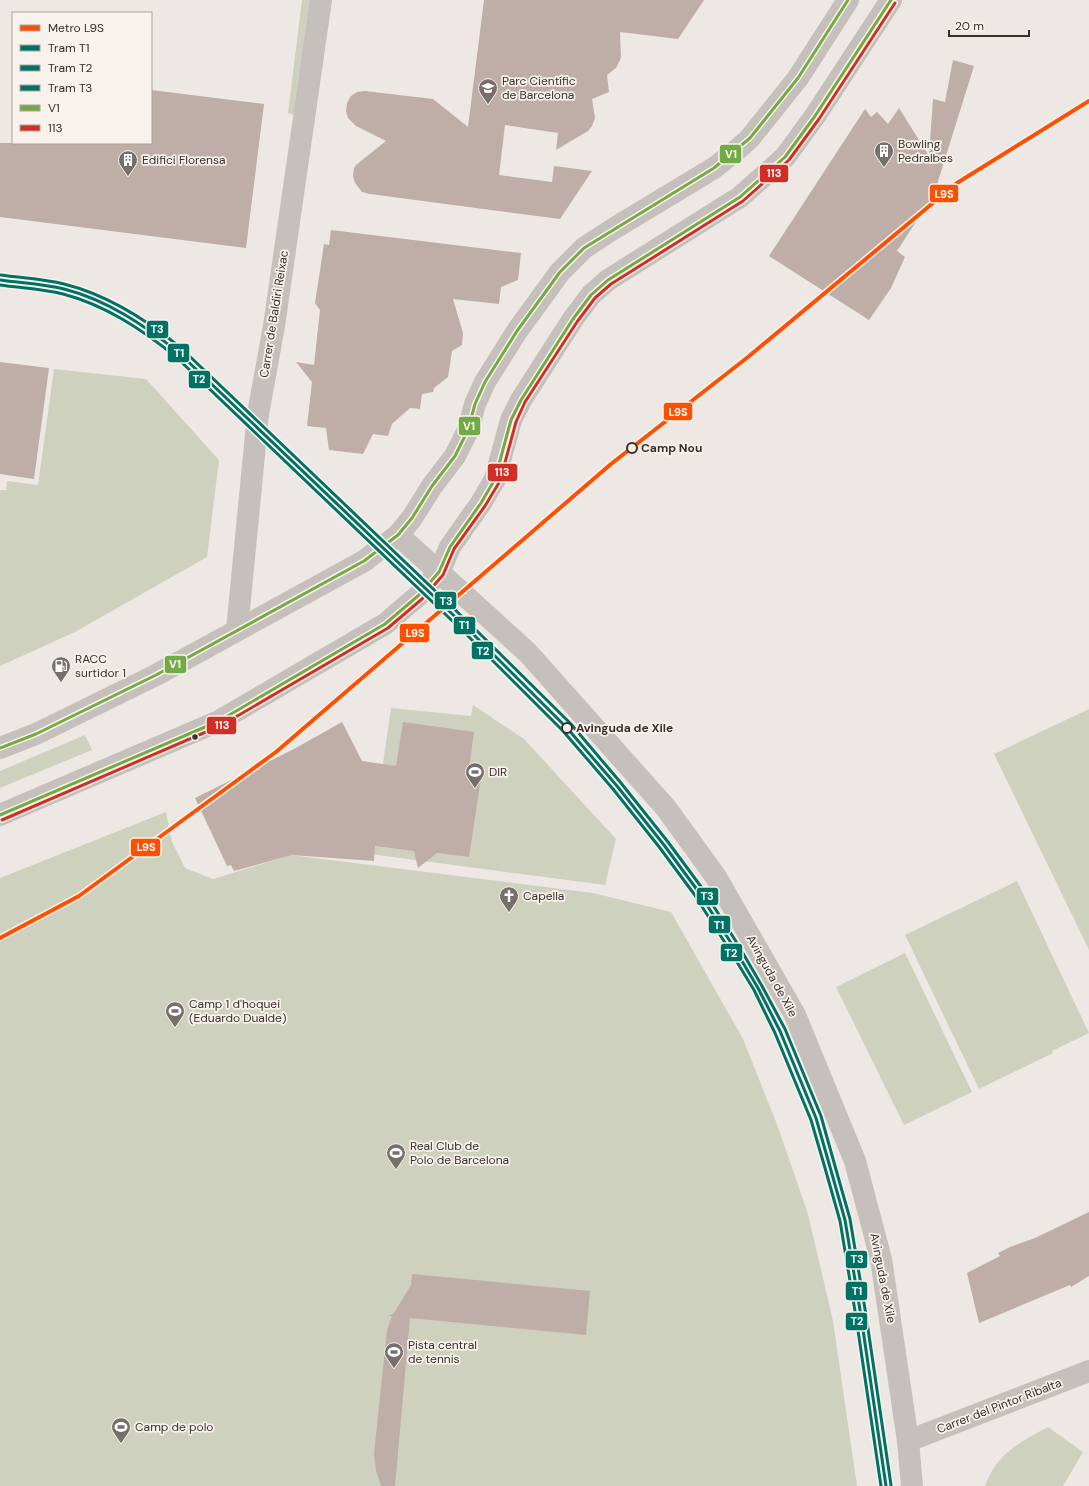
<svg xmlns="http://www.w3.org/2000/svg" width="1089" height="1486" font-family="'DM Sans',sans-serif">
	<rect width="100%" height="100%" fill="#ede8e4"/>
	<!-- green -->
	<g fill="#cfd1bf">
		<path d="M 302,0 L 319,0 L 305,119 L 288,113 Z"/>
		<path d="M 54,369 L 146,379 L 219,460 L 207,557 L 75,632 L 0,666 L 0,490 L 6,490 L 7,481 L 38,485 Z"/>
		<path d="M 473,705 L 524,739 L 616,839 L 605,885 L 370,854 L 391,708 L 471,716 Z"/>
		<path d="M 1089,709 L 1089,950 L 994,754 Z"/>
		<path d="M 85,735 L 92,750 L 0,788 L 0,771 Z"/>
		<path d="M 166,812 L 172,842 L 185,868 L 213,879 L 291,855 L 593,893 L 671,912 L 743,1039 L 778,1127 L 808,1214 L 833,1321 L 857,1486 L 0,1486 L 0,878 Z"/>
		<path d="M 1017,881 L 1089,1033 L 1052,1051 L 1053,1053 L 979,1089 L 905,935 Z"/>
		<path d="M 905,953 L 972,1092 L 904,1125 L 836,987 Z"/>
		<path d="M 1048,1427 L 1083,1452 L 1063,1486 L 985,1486 C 996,1454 1020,1442 1048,1427 Z"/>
	</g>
	<!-- building -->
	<g fill="#bfada7">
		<path d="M 484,0 L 704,0 L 678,39 L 620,32 L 621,58 L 616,68 L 607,75 L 609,92 L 592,99 L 595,118 L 592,126 L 588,131 L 556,150 L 558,133 L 505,125 L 499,175 L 552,182 L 554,166 L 592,171 L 560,219 L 370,194 L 362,192 L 355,183 L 353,176 L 354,168 L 356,165 L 386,141 L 356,126 L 348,118 L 346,111 L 347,103 L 351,96 L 357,92 L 365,91 L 433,99 L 468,127 Z"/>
		<path d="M 953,60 L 974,66 L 934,194 L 897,251 L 905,257 L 891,288 L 869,320 L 769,256 L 865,109 L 871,117 L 877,112 L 888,124 L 899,108 L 929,156 L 933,99 L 945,102 Z"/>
		<path d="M 151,90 L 264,104 L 246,248 L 0,217 L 0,143 L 151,143 Z"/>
		<path d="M 331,230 L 521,253 L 518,280 L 501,287 L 499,304 L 453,299 L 463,333 L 462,345 L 452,351 L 448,377 L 434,388 L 433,392 L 422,394 L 420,409 L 410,408 L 392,424 L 388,436 L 373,434 L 363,454 L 329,450 L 326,428 L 307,426 L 312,382 L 296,362 L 314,365 L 320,310 L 315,303 L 319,277 L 324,244 L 329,245 Z"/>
		<path d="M 0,362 L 49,368 L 34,479 L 0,474 Z"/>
		<path d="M 342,722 L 362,761 L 396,766 L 403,722 L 474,732 L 468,776 L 481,778 L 469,857 L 437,853 L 418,868 L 414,851 L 375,846 L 374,861 L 292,855 L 234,871 L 231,865 L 227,866 L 195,798 L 294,749 Z"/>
		<path d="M 1089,1212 L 1089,1276 L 1071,1287 L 1070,1285 L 979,1323 L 967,1273 L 1000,1256 L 998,1253 L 1010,1247 L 1035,1238 Z"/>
		<path d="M 412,1274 L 590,1291 L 586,1335 L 410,1318 L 395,1486 L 381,1486 L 376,1471 L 374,1454 L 387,1330 L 392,1316 L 389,1316 L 394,1313 L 411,1285 Z"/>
	</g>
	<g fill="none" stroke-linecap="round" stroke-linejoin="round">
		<!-- minor -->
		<g stroke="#c6c0bc" stroke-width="22">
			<path d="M 439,572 L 528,653 L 666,808 L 716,877 L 795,1015 L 855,1161 L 881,1259 L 908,1441 L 912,1486"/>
			<path d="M 237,630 L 258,414 L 274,326 L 321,0"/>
			<path d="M 908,1441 L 1089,1371"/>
		</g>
		<!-- tertiary -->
		<g stroke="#c6c0bc" stroke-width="22">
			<path d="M 398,535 L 439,572"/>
			<path d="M 0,748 L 36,734 L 156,675 L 364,561 L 398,535 L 412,518 L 432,486 L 455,456 L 468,430 L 475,404 L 485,382 L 517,331 L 560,272 L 584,248 L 613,229 L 714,168 L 738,149 L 750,138 L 798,78 L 848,0"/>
			<path d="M 0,815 L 219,721 L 385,624 L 419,595 L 439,572 L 450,547 L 481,503 L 495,479 L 511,420 L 521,400 L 573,319 L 591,295 L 608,280 L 740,197 L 785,157 L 815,116 L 891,0"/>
		</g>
		<!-- bus-1 casing -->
		<g stroke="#f9f2ec" stroke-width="6">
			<g id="bus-1">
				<path d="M 0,748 L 36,734 L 156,675 L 364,561 L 398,535 L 412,518 L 432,486 L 455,456 L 468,430 L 475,404 L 485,382 L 517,331 L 560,272 L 584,248 L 714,168 L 750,138 L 798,78 L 848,0"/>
				<path d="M 0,815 L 219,721 L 385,624 L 419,595 L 439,572 L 450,547 L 481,503 L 495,479 L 511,420 L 521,400 L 573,319 L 591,295 L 608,280 L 740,197 L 785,157 L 815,116 L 891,0"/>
			</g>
		</g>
		<!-- bus-2 casing -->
		<g stroke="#f9f2ec" stroke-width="6">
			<path id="bus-2" d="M 2,820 L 222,725 L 388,628 L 422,599 L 443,575 L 454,549 L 485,506 L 500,481 L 516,422 L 525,402 L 577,322 L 595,298 L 611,284 L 743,201 L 789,160 L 819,119 L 895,3"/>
		</g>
		<!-- bus-1 -->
		<use href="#bus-1" stroke="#74aa44" stroke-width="3"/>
		<!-- bus-2 -->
		<use href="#bus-2" stroke="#d02e26" stroke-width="3"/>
		<!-- tram-1 casing -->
		<g stroke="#f9f2ec" stroke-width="6">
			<path id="tram-1" d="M 0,280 C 21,283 43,284 64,289 C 107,300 144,325 178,352 L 469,630 L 567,728 L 617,786 L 664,845 L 698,891 L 733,946 L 758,988 L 780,1031 L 816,1118 L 830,1167 L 845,1220 L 861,1316 L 886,1486"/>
		</g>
		<!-- tram-2 casing -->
		<g stroke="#f9f2ec" stroke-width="6">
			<path id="tram-2" d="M 0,285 C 21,288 43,289 63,294 C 105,305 141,329 175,356 L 466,634 L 563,731 L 613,789 L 660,848 L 694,894 L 729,949 L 754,990 L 775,1033 L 811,1120 L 825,1168 L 840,1221 L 856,1317 L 881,1486"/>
		</g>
		<!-- tram-3 casing -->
		<g stroke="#f9f2ec" stroke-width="6">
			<path id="tram-3" d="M 1,275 C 22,278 44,279 64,284 C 108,295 147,320 181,348 L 472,626 L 571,724 L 621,783 L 668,842 L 702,888 L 737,943 L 762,986 L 785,1029 L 821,1116 L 835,1166 L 850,1219 L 866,1315 L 891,1485"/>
		</g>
		<!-- tram-1 -->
		<use href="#tram-1" stroke="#007165" stroke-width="3"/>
		<!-- tram-2 -->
		<use href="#tram-2" stroke="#007165" stroke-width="3"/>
		<!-- tram-3 -->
		<use href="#tram-3" stroke="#007165" stroke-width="3"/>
		<!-- metro-1 casing -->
		<g stroke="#f9f2ec" stroke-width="7">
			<path id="metro-1" d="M 0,938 L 79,896 L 276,752 L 611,464 L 748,357 L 957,183 L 1089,101"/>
		</g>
		<!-- metro-1 -->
		<use href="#metro-1" stroke="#fe5000" stroke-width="4"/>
	</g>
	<!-- icons -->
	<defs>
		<g id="university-pin" transform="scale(1)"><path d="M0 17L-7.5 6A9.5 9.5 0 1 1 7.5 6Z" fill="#776f6b" stroke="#f9f2ec"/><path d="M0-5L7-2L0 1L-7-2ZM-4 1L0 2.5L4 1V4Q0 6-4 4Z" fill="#fff"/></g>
		<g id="building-pin" transform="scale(1)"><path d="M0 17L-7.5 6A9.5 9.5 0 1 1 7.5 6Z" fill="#776f6b" stroke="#f9f2ec"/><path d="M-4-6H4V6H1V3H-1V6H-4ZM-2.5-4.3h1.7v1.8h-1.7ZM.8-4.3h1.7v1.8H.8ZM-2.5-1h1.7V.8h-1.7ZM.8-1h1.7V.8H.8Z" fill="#fff"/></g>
		<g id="fuel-pin" transform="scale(1)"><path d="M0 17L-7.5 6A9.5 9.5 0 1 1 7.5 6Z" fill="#776f6b" stroke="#f9f2ec"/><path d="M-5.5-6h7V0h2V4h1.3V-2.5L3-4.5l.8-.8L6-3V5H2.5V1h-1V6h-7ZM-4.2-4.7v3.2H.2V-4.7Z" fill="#fff"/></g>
		<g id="stadium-pin" transform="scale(1)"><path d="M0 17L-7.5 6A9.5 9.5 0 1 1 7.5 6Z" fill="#776f6b" stroke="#f9f2ec"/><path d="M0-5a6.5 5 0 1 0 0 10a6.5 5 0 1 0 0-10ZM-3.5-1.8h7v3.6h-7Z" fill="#fff"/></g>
		<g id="church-pin" transform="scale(1)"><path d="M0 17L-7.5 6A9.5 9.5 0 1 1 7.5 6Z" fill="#776f6b" stroke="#f9f2ec"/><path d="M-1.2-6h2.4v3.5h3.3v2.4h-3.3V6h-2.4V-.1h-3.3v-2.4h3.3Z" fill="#fff"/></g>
	</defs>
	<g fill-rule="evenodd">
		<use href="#university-pin" x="488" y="88"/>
		<use href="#building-pin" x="884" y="151"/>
		<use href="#building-pin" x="128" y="160"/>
		<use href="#fuel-pin" x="61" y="666"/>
		<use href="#stadium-pin" x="475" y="772"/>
		<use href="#church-pin" x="509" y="896"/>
		<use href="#stadium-pin" x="175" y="1011"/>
		<use href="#stadium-pin" x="396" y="1153"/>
		<use href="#stadium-pin" x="394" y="1352"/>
		<use href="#stadium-pin" x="121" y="1427"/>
	</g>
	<!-- markers -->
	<g fill="#f9f2ec" stroke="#372e2a" stroke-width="2">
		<circle cx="632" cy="448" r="5"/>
		<circle cx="567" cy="728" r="5"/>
	</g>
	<circle fill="#372e2a" stroke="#f9f2ec" stroke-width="1.5" cx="195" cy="737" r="3.5"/>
	<g text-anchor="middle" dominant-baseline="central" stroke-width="3.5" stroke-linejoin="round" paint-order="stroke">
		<!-- poi labels -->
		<g font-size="12" fill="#372e2a" stroke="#f9f2ec" text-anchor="start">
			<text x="502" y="81">Parc Científic<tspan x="502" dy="14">de Barcelona</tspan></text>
			<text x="898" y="144">Bowling<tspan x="898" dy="14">Pedralbes</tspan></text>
			<text x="142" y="160">Edifici Florensa</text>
			<text x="75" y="659">RACC<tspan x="75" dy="14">surtidor 1</tspan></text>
			<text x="489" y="772">DIR</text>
			<text x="523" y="896">Capella</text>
			<text x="189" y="1004">Camp 1 d'hoquei<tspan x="189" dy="14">(Eduardo Dualde)</tspan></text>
			<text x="410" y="1146">Real Club de<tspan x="410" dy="14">Polo de Barcelona</tspan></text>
			<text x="408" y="1345">Pista central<tspan x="408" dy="14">de tennis</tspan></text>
			<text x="135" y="1427">Camp de polo</text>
		</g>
		<!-- street labels -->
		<g font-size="12" fill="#372e2a" stroke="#f9f2ec">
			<text transform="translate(274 314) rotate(-81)">Carrer de Baldiri Reixac</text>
			<text transform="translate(772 976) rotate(61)">Avinguda de Xile</text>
			<text transform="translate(883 1278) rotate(79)">Avinguda de Xile</text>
			<text transform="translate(999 1406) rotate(-21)">Carrer del Pintor Ribalta</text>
		</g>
		<!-- stop labels -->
		<g font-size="12" font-weight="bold" fill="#372e2a" stroke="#f9f2ec" text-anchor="start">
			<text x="641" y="448">Camp Nou</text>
			<text x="576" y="728">Avinguda de Xile</text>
		</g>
	</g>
	<g stroke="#f9f2ec" stroke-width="1.5">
		<rect x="719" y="144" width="23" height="20" rx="4" fill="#74aa44"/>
		<rect x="759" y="164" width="30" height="19" rx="4" fill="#d02e26"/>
		<rect x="929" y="184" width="30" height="19" rx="4" fill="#fe5000"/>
		<rect x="146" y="320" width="23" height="19" rx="4" fill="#007165"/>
		<rect x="167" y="343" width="23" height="20" rx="4" fill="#007165"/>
		<rect x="188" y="370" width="23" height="19" rx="4" fill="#007165"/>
		<rect x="663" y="402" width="30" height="19" rx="4" fill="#fe5000"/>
		<rect x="458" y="416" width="23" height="20" rx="4" fill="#74aa44"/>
		<rect x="487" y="463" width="31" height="19" rx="4" fill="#d02e26"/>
		<rect x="434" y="591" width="23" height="19" rx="4" fill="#007165"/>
		<rect x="453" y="616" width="23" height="19" rx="4" fill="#007165"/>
		<rect x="399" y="623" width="31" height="20" rx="4" fill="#fe5000"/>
		<rect x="471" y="641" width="23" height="19" rx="4" fill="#007165"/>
		<rect x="164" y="655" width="23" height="19" rx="4" fill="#74aa44"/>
		<rect x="206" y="716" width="31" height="19" rx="4" fill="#d02e26"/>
		<rect x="130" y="838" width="31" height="19" rx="4" fill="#fe5000"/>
		<rect x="696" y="887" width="23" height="19" rx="4" fill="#007165"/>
		<rect x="708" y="915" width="23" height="19" rx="4" fill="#007165"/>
		<rect x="720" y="943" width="23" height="19" rx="4" fill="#007165"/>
		<rect x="845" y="1250" width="23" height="19" rx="4" fill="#007165"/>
		<rect x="845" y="1281" width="23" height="20" rx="4" fill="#007165"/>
		<rect x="845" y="1312" width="23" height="19" rx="4" fill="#007165"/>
	</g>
	<g font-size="11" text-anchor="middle" font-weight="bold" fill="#fff">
		<text x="731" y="158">V1</text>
		<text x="774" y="177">113</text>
		<text x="944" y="198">L9S</text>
		<text x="157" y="333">T3</text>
		<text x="179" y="357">T1</text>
		<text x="199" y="383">T2</text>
		<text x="678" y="416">L9S</text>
		<text x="469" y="430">V1</text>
		<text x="502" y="476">113</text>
		<text x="446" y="605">T3</text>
		<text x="464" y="629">T1</text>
		<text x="415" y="637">L9S</text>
		<text x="483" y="655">T2</text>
		<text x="175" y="668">V1</text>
		<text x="222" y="729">113</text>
		<text x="146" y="851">L9S</text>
		<text x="707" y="900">T3</text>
		<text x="719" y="929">T1</text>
		<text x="731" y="957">T2</text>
		<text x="857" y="1263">T3</text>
		<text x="857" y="1295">T1</text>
		<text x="857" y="1325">T2</text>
	</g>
	<!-- legend -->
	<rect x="12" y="12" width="140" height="132" fill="#f9f2ec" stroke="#aba49e"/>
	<rect x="20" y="25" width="20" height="6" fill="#fe5000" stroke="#aba49e"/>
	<text x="48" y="32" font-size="12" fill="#372e2a">Metro L9S</text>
	<rect x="20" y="45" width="20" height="6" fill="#007165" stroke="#aba49e"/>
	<text x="48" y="52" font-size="12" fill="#372e2a">Tram T1</text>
	<rect x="20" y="65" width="20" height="6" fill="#007165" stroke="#aba49e"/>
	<text x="48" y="72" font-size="12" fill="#372e2a">Tram T2</text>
	<rect x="20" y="85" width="20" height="6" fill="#007165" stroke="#aba49e"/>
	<text x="48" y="92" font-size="12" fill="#372e2a">Tram T3</text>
	<rect x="20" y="105" width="20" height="6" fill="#74aa44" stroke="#aba49e"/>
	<text x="48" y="112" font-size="12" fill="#372e2a">V1</text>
	<rect x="20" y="125" width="20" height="6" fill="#d02e26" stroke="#aba49e"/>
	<text x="48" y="132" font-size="12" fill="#372e2a">113</text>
	<!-- scale -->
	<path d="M949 30v6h80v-6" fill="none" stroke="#372e2a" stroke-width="2"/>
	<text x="955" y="30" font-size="12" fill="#372e2a" stroke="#f9f2ec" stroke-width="3" paint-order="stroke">20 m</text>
</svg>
